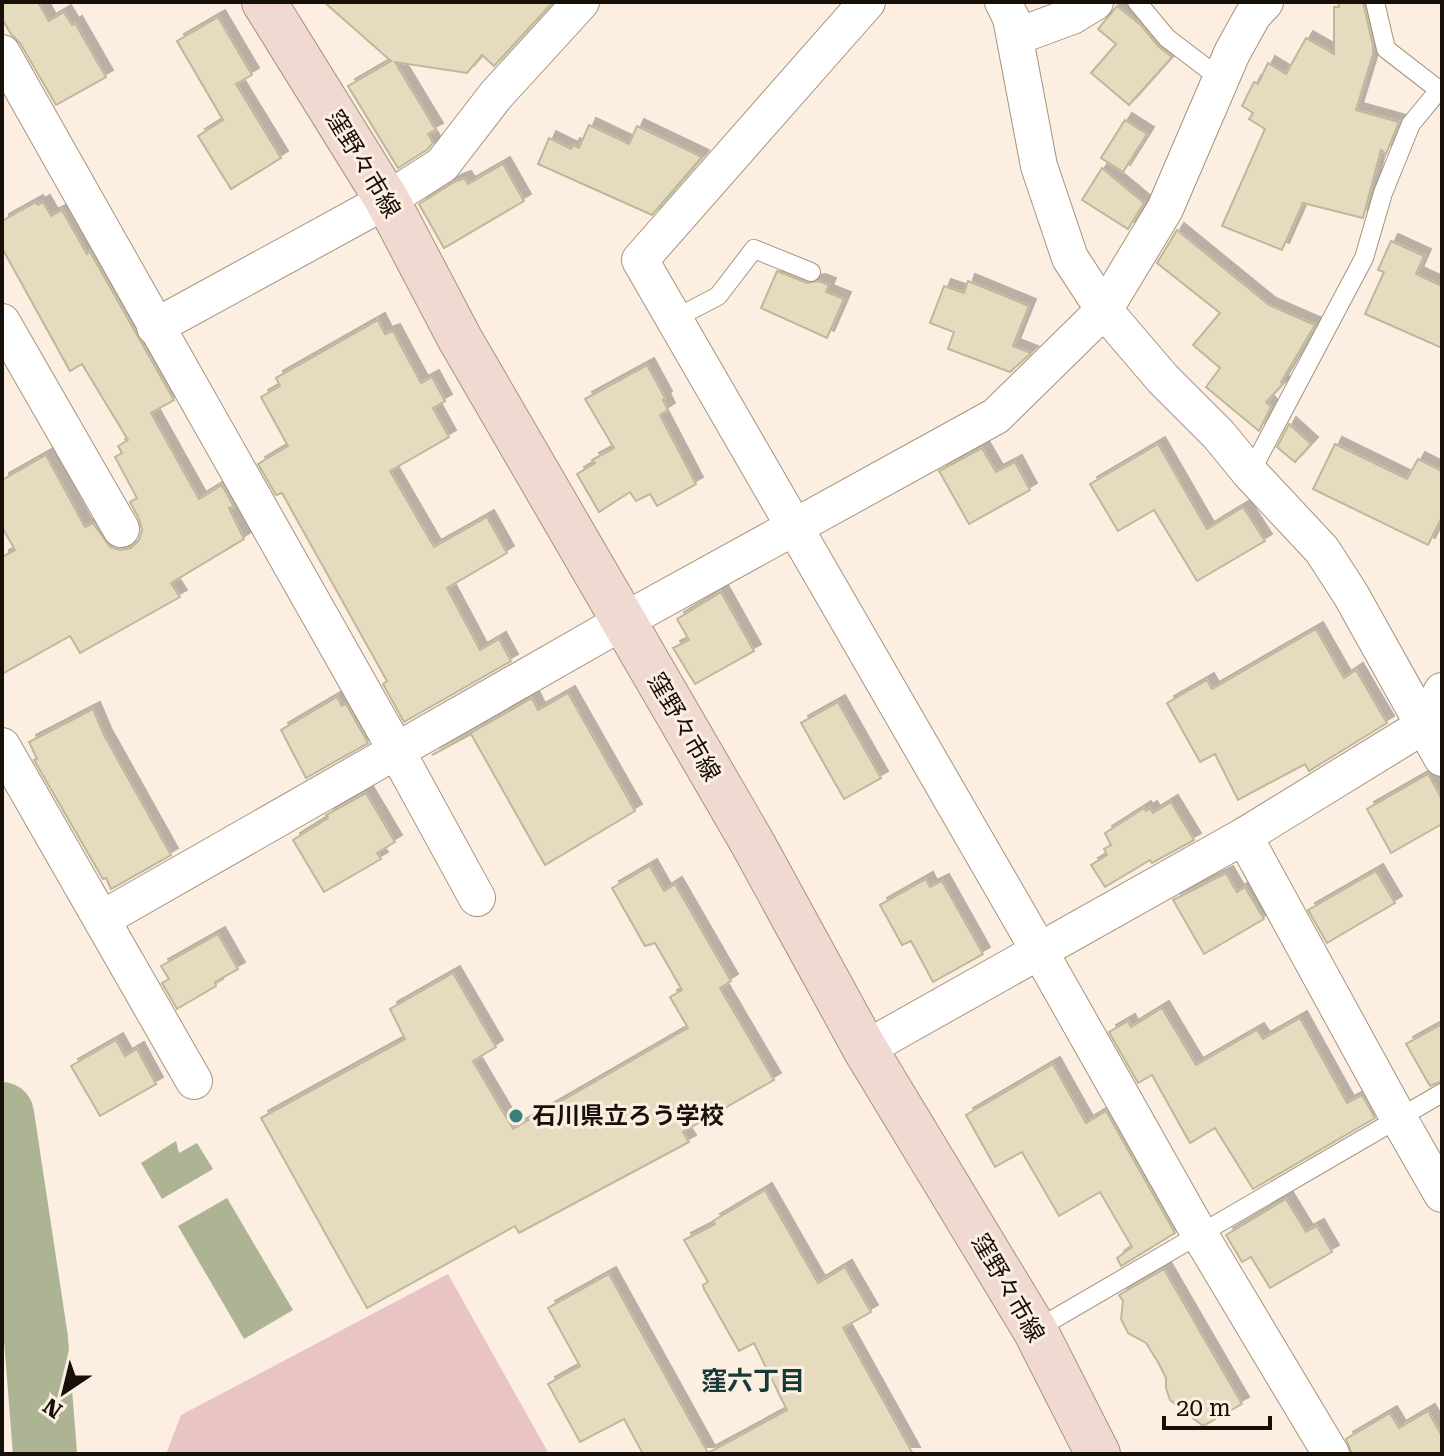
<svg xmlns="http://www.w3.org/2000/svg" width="1444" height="1456" font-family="'Roboto Serif','Noto Sans JP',serif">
	<defs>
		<filter id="shadow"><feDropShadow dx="7" dy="-7" stdDeviation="0" flood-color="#0004"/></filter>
	</defs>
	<rect width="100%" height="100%" fill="#fcefe1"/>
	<!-- green -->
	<path fill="#e8c4c5" d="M 448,1274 L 549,1454 L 166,1454 L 181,1415 Z"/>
	<!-- water -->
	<g fill="#adb494">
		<path d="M 176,1141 L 179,1153 L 197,1143 L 213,1169 L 162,1199 L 141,1163 Z"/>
		<path d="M 227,1198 L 293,1310 L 244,1339 L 178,1226 Z"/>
	</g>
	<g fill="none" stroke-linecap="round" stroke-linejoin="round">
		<!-- river -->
		<path stroke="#adb494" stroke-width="64" d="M 2,1114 L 36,1339 L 45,1454"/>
	</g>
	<!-- building -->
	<g fill="#e5dcbf" stroke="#c0b79b" stroke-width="2" filter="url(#shadow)">
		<path d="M 2,2 L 38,2 L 49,21 L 64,12 L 72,25 L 75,23 L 106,77 L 56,105 L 20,43 L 11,34 L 2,19 Z"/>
		<path d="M 324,2 L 553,2 L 494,66 L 482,55 L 467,73 L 395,62 L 436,130 L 428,134 L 433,143 L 428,149 L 398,168 L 348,86 L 391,61 Z"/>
		<path d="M 1338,2 L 1363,2 L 1373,46 L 1373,54 L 1356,110 L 1399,122 L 1386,154 L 1381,150 L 1363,218 L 1303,203 L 1282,250 L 1222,226 L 1265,129 L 1249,119 L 1253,113 L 1242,106 L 1254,82 L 1258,84 L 1268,63 L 1286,74 L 1306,38 L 1334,54 L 1334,7 L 1339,7 Z"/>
		<path d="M 1117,6 L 1141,25 L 1158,46 L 1172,57 L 1129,105 L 1091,73 L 1116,44 L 1098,29 Z"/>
		<path d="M 218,17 L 252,75 L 236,84 L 281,158 L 231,189 L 198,136 L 223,120 L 177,41 Z"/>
		<path d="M 1125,120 L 1147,134 L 1123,172 L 1101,158 Z"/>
		<path d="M 589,125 L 629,144 L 637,126 L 702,157 L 652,215 L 538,164 L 549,138 L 571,149 L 573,145 L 579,148 Z"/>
		<path d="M 503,164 L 524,201 L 444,248 L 419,204 L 454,182 L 464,178 L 468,184 Z"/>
		<path d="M 1102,168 L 1144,203 L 1128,229 L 1082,200 Z"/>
		<path d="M 36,202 L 38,205 L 43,202 L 51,216 L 62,210 L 87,254 L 90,252 L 174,400 L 151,413 L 199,499 L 222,485 L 234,507 L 229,508 L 244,539 L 171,583 L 180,597 L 80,653 L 70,636 L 2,674 L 2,557 L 15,550 L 2,527 L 2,480 L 46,455 L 85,527 L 93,523 L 110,547 L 120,550 L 131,548 L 139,540 L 142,530 L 139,519 L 130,502 L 137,498 L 115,457 L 122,453 L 118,446 L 128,440 L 82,364 L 70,371 L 2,248 L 2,221 Z"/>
		<path d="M 1177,230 L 1269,305 L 1315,325 L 1281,382 L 1283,384 L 1266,402 L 1271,407 L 1259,431 L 1206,387 L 1220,368 L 1193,345 L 1220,313 L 1157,263 Z"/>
		<path d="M 1391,241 L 1424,256 L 1416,274 L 1442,286 L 1442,348 L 1365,314 L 1384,272 L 1378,270 Z"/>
		<path d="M 777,271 L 807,283 L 819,281 L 829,285 L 826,292 L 844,299 L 827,338 L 761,308 Z"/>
		<path d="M 968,281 L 1029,306 L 1013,346 L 1031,353 L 1010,372 L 948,349 L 954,332 L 930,323 L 944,286 L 964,293 Z"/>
		<path d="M 378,320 L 385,334 L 393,331 L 421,383 L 432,377 L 445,401 L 433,408 L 449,437 L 390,471 L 434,547 L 487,517 L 507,553 L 447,588 L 480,650 L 499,639 L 511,661 L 404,722 L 383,684 L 387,681 L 282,493 L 276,495 L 258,464 L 288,446 L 261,397 L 280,386 L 276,378 Z"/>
		<path d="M 647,365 L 665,398 L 663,400 L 668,410 L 660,415 L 696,484 L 657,506 L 650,494 L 636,501 L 630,492 L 599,512 L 577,474 L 595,463 L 592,460 L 614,448 L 585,399 Z"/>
		<path d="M 1289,424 L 1311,444 L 1295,462 L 1277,447 Z"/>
		<path d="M 1158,444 L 1207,529 L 1243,507 L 1265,541 L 1197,581 L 1154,510 L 1118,531 L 1090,484 Z"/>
		<path d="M 1335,444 L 1407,479 L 1418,459 L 1442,471 L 1442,517 L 1428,545 L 1313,489 Z"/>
		<path d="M 982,448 L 996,472 L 1015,462 L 1030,490 L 969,524 L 939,471 Z"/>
		<path d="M 721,592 L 754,651 L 695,684 L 673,648 L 689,640 L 677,619 Z"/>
		<path d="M 1316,629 L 1344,678 L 1356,670 L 1387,723 L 1309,771 L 1305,764 L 1238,800 L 1215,754 L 1200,762 L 1167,703 L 1207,680 L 1212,689 Z"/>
		<path d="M 568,693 L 635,811 L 545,865 L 471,734 L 432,755 L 532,698 L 538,710 Z"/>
		<path d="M 337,697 L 342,706 L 346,704 L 368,743 L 306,778 L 281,730 Z"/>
		<path d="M 838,702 L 881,778 L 844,799 L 801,723 Z"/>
		<path d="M 93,709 L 104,735 L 171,855 L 111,889 L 106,878 L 103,879 L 34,760 L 37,759 L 29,742 Z"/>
		<path d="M 1428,774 L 1442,799 L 1442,824 L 1391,853 L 1367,809 Z"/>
		<path d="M 366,793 L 395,842 L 377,853 L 381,859 L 324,892 L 293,840 L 328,818 L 326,815 Z"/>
		<path d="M 1171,802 L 1194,840 L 1152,863 L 1150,860 L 1105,887 L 1091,865 L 1107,855 L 1104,849 L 1111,845 L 1105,833 L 1144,808 L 1146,811 L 1150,808 L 1153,813 Z"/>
		<path d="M 650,866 L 664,891 L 675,884 L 731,981 L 720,988 L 774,1080 L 683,1132 L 689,1142 L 519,1233 L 515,1226 L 367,1308 L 261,1118 L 405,1039 L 390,1009 L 453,973 L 496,1047 L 473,1061 L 513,1129 L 688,1028 L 670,997 L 682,990 L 655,943 L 645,946 L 612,888 Z"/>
		<path d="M 1376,871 L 1395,903 L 1327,943 L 1308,910 Z"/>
		<path d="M 1226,873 L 1237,892 L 1245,887 L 1264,919 L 1204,954 L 1173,900 Z"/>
		<path d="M 926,879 L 930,887 L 942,881 L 983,954 L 933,982 L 911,941 L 902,945 L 880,905 Z"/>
		<path d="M 218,934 L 238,969 L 215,982 L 216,986 L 177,1009 L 162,983 L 169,979 L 161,966 Z"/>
		<path d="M 1162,1008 L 1196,1065 L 1257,1030 L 1263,1039 L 1300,1018 L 1347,1103 L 1362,1095 L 1375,1118 L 1253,1189 L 1215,1128 L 1190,1143 L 1152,1075 L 1138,1083 L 1109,1032 L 1128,1021 L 1131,1027 Z"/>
		<path d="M 1442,1024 L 1442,1081 L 1430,1086 L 1406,1044 Z"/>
		<path d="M 116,1040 L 125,1056 L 137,1049 L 156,1084 L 100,1116 L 71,1066 Z"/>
		<path d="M 1053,1064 L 1086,1123 L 1106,1111 L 1175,1233 L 1121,1266 L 1117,1258 L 1132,1247 L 1100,1192 L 1059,1216 L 1022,1152 L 995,1167 L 966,1115 Z"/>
		<path d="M 765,1190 L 818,1283 L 845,1267 L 871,1312 L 843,1328 L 913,1454 L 643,1454 L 624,1419 L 580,1442 L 548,1384 L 580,1366 L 548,1308 L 609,1274 L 708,1453 L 787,1410 L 754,1343 L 739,1351 L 704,1289 L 703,1285 L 708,1282 L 684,1240 L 715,1224 L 713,1221 Z"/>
		<path d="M 1286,1199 L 1306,1232 L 1317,1226 L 1332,1252 L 1270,1288 L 1251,1257 L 1242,1262 L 1226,1235 Z"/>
		<path d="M 1164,1269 L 1242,1404 L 1203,1426 L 1170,1400 L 1166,1388 L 1166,1378 L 1158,1362 L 1146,1343 L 1128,1333 L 1121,1319 L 1123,1301 L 1119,1295 Z"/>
		<path d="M 1428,1411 L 1442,1436 L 1442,1454 L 1352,1454 L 1346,1439 L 1390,1413 L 1399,1428 Z"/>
	</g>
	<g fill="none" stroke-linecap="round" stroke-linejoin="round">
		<!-- service casing -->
		<g stroke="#a8937e" stroke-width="20">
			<g id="service">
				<path d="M 1137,2 L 1167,38 L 1222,80"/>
				<path d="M 674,319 L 718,296 L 754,249 L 811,272"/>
				<path d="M 1250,473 L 1364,258 L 1383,193 L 1411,124 L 1439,90 L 1386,49 L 1375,2"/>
				<path d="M 1035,1330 L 1442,1093"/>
			</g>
		</g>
		<!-- minor casing -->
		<g stroke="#a8937e" stroke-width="38">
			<g id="minor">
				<path d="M 867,2 L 640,260 L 1040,952 L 1200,1235 L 1331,1454"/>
				<path d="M 1003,2 L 1011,18 L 1039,166 L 1070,258 L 1104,310 L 1163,379 L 1219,435 L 1250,473 L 1322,550 L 1351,595 L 1442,758"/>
				<path d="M 1015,37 L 1072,16 L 1095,2"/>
				<path d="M 2,53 L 396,750 L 477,898"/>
				<path d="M 2,322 L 121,529"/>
				<path d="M 155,327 L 387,200 L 442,165 L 496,95 L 581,2"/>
				<path d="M 2,746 L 194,1081"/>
				<path d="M 1244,836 L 1399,1119 L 1442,1194"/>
				<path d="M 102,919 L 622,622 L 996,416 L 1104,310 L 1165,209 L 1232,53 L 1253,15 L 1265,2"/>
				<path d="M 865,1049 L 1244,836 L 1423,726 L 1442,691"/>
			</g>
		</g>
		<!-- secondary casing -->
		<g stroke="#a8937e" stroke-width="46">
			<path id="secondary" d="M 264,2 L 387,200 L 460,339 L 753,844 L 865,1049 L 1035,1330 L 1098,1454"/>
		</g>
		<!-- service -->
		<use href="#service" stroke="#fff" stroke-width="18"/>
		<!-- minor -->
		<use href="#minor" stroke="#fff" stroke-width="36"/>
		<!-- secondary -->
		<use href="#secondary" stroke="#efd9d0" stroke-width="44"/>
	</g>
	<!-- markers -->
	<circle fill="#367f7d" stroke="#fcefe1" stroke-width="3" cx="516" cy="1116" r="8"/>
	<g text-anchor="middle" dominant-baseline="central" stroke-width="6" stroke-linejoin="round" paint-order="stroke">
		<!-- street labels -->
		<g font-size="24" fill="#171008" stroke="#fcefe1">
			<text transform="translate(363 164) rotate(59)">窪野々市線</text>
			<text transform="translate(684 727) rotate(60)">窪野々市線</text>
			<text transform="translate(1008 1288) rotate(60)">窪野々市線</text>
		</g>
		<!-- poi labels -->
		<g font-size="24" font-weight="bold" fill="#171008" stroke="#fcefe1" text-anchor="start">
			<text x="532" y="1116">石川県立ろう学校</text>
		</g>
		<!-- neighbourhood labels -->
		<g font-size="26" font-weight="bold" fill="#173a39" stroke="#fcefe1">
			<text x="753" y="1381">窪六丁目</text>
		</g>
	</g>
	<!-- border -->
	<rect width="1444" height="1456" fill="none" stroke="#171008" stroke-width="8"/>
	<!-- north arrow -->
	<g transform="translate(64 1392) rotate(215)" stroke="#fcefe1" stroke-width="6" paint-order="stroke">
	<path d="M0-6L14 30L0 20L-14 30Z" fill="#171008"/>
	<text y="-12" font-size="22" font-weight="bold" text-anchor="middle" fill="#171008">N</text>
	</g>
	<!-- scale -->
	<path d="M1164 1416v12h106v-12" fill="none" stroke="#171008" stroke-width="4"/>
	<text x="1176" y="1416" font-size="24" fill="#171008" stroke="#fcefe1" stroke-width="6" paint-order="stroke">20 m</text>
</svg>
